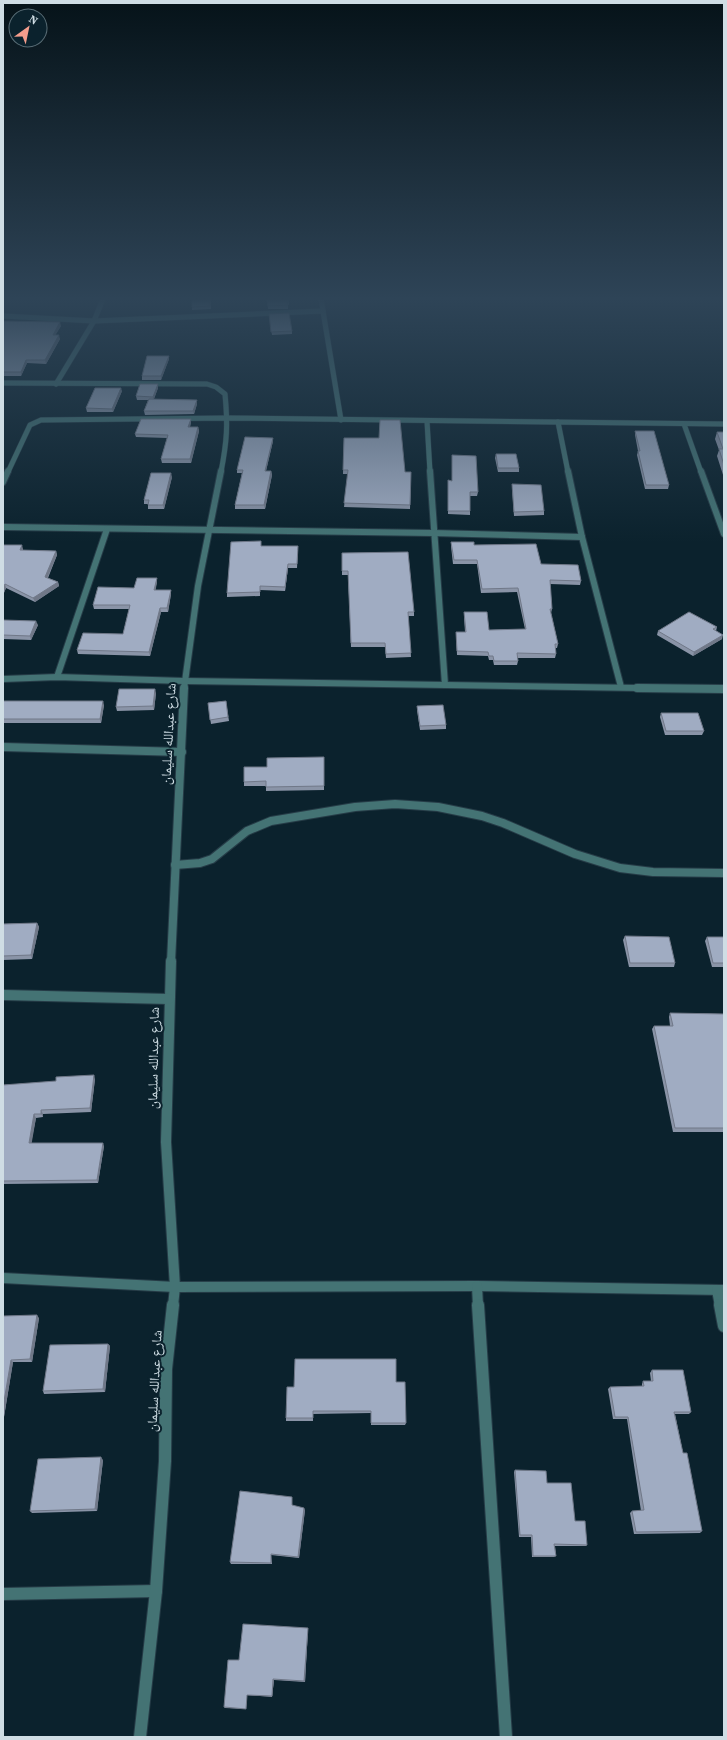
<svg xmlns="http://www.w3.org/2000/svg" width="727" height="1740" font-family="'Source Serif 4','Noto Naskh Arabic',serif">
	<rect width="100%" height="100%" fill="#0b222d"/>
	<g fill="none" stroke-linecap="round" stroke-linejoin="round">
		<!-- street-far4 casing -->
		<g stroke="#263c47" stroke-width="6">
			<g id="street-far4">
				<path d="M 321,299 L 341,420"/>
				<path d="M 3,316 L 94,321 L 323,311"/>
				<path d="M 3,383 L 207,384 L 216,387 L 225,394 C 228,425 227,441 221,472"/>
				<path d="M 56,384 L 94,321 L 103,299"/>
				<path d="M 427,421 L 430,472"/>
				<path d="M 558,422 L 568,472"/>
				<path d="M 684,424 L 701,472"/>
				<path d="M 8,472 L 30,425 L 41,420 L 228,418 L 724,424"/>
			</g>
		</g>
		<!-- street-far3 casing -->
		<g stroke="#263c47" stroke-width="8">
			<g id="street-far3">
				<path d="M 430,471 L 445,685"/>
				<path d="M 568,471 L 582,537 L 621,687"/>
				<path d="M 701,471 L 724,534"/>
				<path d="M 3,482 L 8,471"/>
				<path d="M 3,527 L 433,533 L 582,537"/>
				<path d="M 57,677 L 107,529"/>
				<path d="M 3,679 L 57,677 L 184,681 L 705,689"/>
				<path d="M 184,689 L 198,586 L 221,471"/>
			</g>
		</g>
		<!-- street-far2 casing -->
		<g stroke="#263c47" stroke-width="10">
			<g id="street-far2">
				<path d="M 637,688 L 724,689"/>
				<path d="M 3,747 L 182,752"/>
				<path d="M 175,865 L 200,863 L 212,859 L 247,831 L 271,821 L 355,807 L 395,804 L 438,807 L 482,816 L 503,823 L 575,854 L 620,868 L 653,872 L 724,873"/>
				<path d="M 171,962 L 184,688"/>
			</g>
		</g>
		<!-- street-far1 casing -->
		<g stroke="#263c47" stroke-width="12">
			<g id="street-far1">
				<path d="M 171,961 L 166,1142 L 175,1287 L 173,1306"/>
				<path d="M 3,995 L 169,999"/>
				<path d="M 3,1278 L 175,1287 L 477,1286 L 724,1290"/>
				<path d="M 477,1286 L 478,1306"/>
				<path d="M 717,1290 L 720,1306"/>
			</g>
		</g>
		<!-- street casing -->
		<g stroke="#263c47" stroke-width="14">
			<g id="street">
				<path d="M 478,1305 L 506,1737"/>
				<path d="M 720,1305 L 724,1326"/>
				<path d="M 3,1594 L 156,1591"/>
				<path d="M 140,1737 L 156,1591 L 165,1461 L 166,1369 L 173,1305"/>
			</g>
		</g>
		<!-- street-far4 -->
		<use href="#street-far4" stroke="#447374" stroke-width="5"/>
		<!-- street-far3 -->
		<use href="#street-far3" stroke="#447374" stroke-width="6"/>
		<!-- street-far2 -->
		<use href="#street-far2" stroke="#447374" stroke-width="8"/>
		<!-- street-far1 -->
		<use href="#street-far1" stroke="#447374" stroke-width="10"/>
		<!-- street -->
		<use href="#street" stroke="#447374" stroke-width="12"/>
	</g>
	<!-- wall -->
	<g fill="#8a94a7">
		<path d="M 192,299 L 211,299 L 211,309 L 192,310 Z"/>
		<path d="M 267,299 L 289,299 L 289,305 L 288,305 L 288,309 L 268,309 Z"/>
		<path d="M 269,314 L 292,331 L 292,334 L 272,335 Z"/>
		<path d="M 3,321 L 61,326 L 55,335 L 60,339 L 46,364 L 27,363 L 21,376 L 3,376 Z"/>
		<path d="M 169,356 L 169,359 L 161,380 L 142,380 L 142,376 Z"/>
		<path d="M 158,384 L 158,388 L 154,399 L 197,400 L 197,404 L 194,414 L 145,415 L 144,411 L 148,400 L 137,400 L 136,396 Z"/>
		<path d="M 122,391 L 113,412 L 87,412 L 86,408 Z"/>
		<path d="M 191,422 L 190,427 L 198,427 L 199,431 L 191,463 L 162,463 L 161,459 L 167,438 L 136,437 L 135,434 Z"/>
		<path d="M 635,431 L 669,485 L 668,489 L 645,489 L 637,455 L 638,451 L 635,435 Z"/>
		<path d="M 717,432 L 724,432 L 724,478 L 717,456 L 719,450 L 715,439 Z"/>
		<path d="M 344,438 L 405,472 L 411,472 L 410,509 L 344,507 L 348,474 L 343,474 Z"/>
		<path d="M 273,441 L 266,471 L 271,471 L 272,475 L 265,509 L 235,509 L 235,505 L 242,473 L 237,473 L 237,470 Z"/>
		<path d="M 496,454 L 519,468 L 519,472 L 498,472 L 495,458 Z"/>
		<path d="M 172,477 L 164,509 L 148,509 L 148,504 L 144,504 L 144,500 Z"/>
		<path d="M 448,484 L 478,492 L 477,496 L 470,496 L 470,515 L 448,514 Z"/>
		<path d="M 512,484 L 544,511 L 544,515 L 514,516 L 512,488 Z"/>
		<path d="M 451,542 L 474,545 L 541,564 L 581,581 L 580,585 L 550,584 L 552,609 L 551,613 L 558,644 L 557,648 L 555,648 L 556,654 L 555,658 L 517,658 L 518,661 L 517,665 L 494,665 L 493,660 L 489,660 L 488,656 L 457,655 L 456,632 L 465,632 L 464,616 L 464,612 L 489,630 L 525,629 L 517,592 L 481,593 L 477,564 L 453,564 L 451,546 Z"/>
		<path d="M 3,545 L 23,549 L 23,550 L 56,551 L 57,555 L 48,578 L 58,582 L 59,586 L 35,602 L 6,588 L 3,595 Z"/>
		<path d="M 261,546 L 298,550 L 297,568 L 288,568 L 285,591 L 260,590 L 260,596 L 227,597 L 227,593 Z"/>
		<path d="M 342,553 L 414,612 L 414,616 L 408,616 L 411,657 L 386,658 L 385,647 L 351,647 L 348,575 L 342,575 Z"/>
		<path d="M 157,582 L 155,590 L 171,590 L 171,594 L 168,612 L 161,612 L 150,656 L 78,654 L 77,650 L 123,634 L 129,609 L 94,609 L 93,605 L 134,588 Z"/>
		<path d="M 3,620 L 38,625 L 31,640 L 3,639 Z"/>
		<path d="M 717,627 L 716,631 L 722,639 L 693,656 L 657,635 L 658,631 Z"/>
		<path d="M 156,693 L 154,710 L 117,711 L 116,707 Z"/>
		<path d="M 226,701 L 229,721 L 211,724 L 208,703 Z"/>
		<path d="M 3,702 L 104,705 L 101,723 L 3,723 Z"/>
		<path d="M 417,706 L 446,725 L 446,729 L 420,730 L 417,710 Z"/>
		<path d="M 661,713 L 704,731 L 702,735 L 665,735 L 660,717 Z"/>
		<path d="M 324,757 L 324,790 L 266,791 L 266,786 L 244,786 L 244,782 L 267,767 Z"/>
		<path d="M 37,923 L 39,927 L 32,959 L 3,960 L 3,924 Z"/>
		<path d="M 625,936 L 675,963 L 674,967 L 629,967 L 623,940 Z"/>
		<path d="M 707,937 L 724,937 L 724,967 L 712,967 L 705,941 Z"/>
		<path d="M 670,1013 L 724,1014 L 724,1132 L 673,1132 L 652,1029 L 654,1026 L 670,1026 L 669,1017 Z"/>
		<path d="M 95,1079 L 91,1112 L 43,1114 L 43,1117 L 36,1118 L 31,1143 L 104,1146 L 98,1183 L 3,1184 L 3,1085 Z"/>
		<path d="M 3,1316 L 39,1318 L 32,1362 L 13,1362 L 3,1423 Z"/>
		<path d="M 108,1344 L 110,1346 L 105,1392 L 44,1394 L 43,1391 Z"/>
		<path d="M 652,1370 L 691,1412 L 689,1414 L 675,1414 L 683,1453 L 702,1531 L 700,1533 L 634,1534 L 630,1513 L 632,1511 L 641,1511 L 627,1419 L 613,1419 L 608,1389 L 610,1387 L 642,1386 L 642,1384 L 643,1381 L 651,1381 L 650,1373 Z"/>
		<path d="M 396,1382 L 406,1423 L 405,1425 L 371,1425 L 371,1413 L 313,1414 L 313,1421 L 286,1421 L 286,1418 L 294,1387 Z"/>
		<path d="M 103,1460 L 97,1511 L 32,1513 L 30,1511 Z"/>
		<path d="M 515,1470 L 547,1483 L 575,1521 L 587,1545 L 586,1546 L 555,1546 L 556,1556 L 554,1557 L 532,1557 L 531,1537 L 519,1537 L 514,1472 Z"/>
		<path d="M 292,1497 L 292,1505 L 305,1510 L 299,1558 L 271,1555 L 272,1564 L 231,1564 L 230,1562 Z"/>
		<path d="M 308,1629 L 305,1682 L 274,1680 L 272,1697 L 247,1695 L 246,1709 L 225,1708 L 224,1707 L 239,1660 Z"/>
	</g>
	<!-- shaded-wall -->
	<g fill="#707888">
		<path d="M 60,322 L 61,326 L 53,339 L 53,335 Z"/>
		<path d="M 59,335 L 60,339 L 46,364 L 45,360 Z"/>
		<path d="M 169,356 L 169,359 L 161,380 L 161,376 Z"/>
		<path d="M 26,360 L 27,363 L 21,376 L 21,372 Z"/>
		<path d="M 158,384 L 158,388 L 153,401 L 153,397 Z"/>
		<path d="M 121,388 L 122,391 L 113,412 L 112,409 Z"/>
		<path d="M 197,400 L 197,404 L 194,414 L 193,411 Z"/>
		<path d="M 191,419 L 191,422 L 189,431 L 188,427 Z"/>
		<path d="M 198,427 L 199,431 L 191,463 L 190,459 Z"/>
		<path d="M 273,438 L 273,441 L 265,475 L 265,471 Z"/>
		<path d="M 271,471 L 272,475 L 265,509 L 264,505 Z"/>
		<path d="M 171,473 L 172,477 L 164,509 L 163,505 Z"/>
		<path d="M 22,545 L 23,549 L 21,554 L 20,550 Z"/>
		<path d="M 56,551 L 57,555 L 46,581 L 45,577 Z"/>
		<path d="M 288,564 L 288,568 L 285,591 L 285,587 Z"/>
		<path d="M 157,578 L 157,582 L 155,594 L 154,590 Z"/>
		<path d="M 58,582 L 59,586 L 35,602 L 33,598 Z"/>
		<path d="M 5,584 L 6,588 L 3,595 L 3,588 Z"/>
		<path d="M 171,590 L 171,594 L 168,612 L 167,608 Z"/>
		<path d="M 160,608 L 161,612 L 150,656 L 149,652 Z"/>
		<path d="M 36,621 L 38,625 L 31,640 L 30,636 Z"/>
		<path d="M 723,635 L 722,639 L 693,656 L 694,652 Z"/>
		<path d="M 155,689 L 156,693 L 154,710 L 153,706 Z"/>
		<path d="M 103,701 L 104,705 L 101,723 L 100,719 Z"/>
		<path d="M 37,923 L 39,927 L 32,959 L 31,955 Z"/>
		<path d="M 94,1075 L 95,1079 L 91,1112 L 90,1108 Z"/>
		<path d="M 41,1110 L 43,1114 L 43,1117 L 41,1114 Z"/>
		<path d="M 34,1114 L 36,1118 L 31,1147 L 29,1143 Z"/>
		<path d="M 103,1143 L 104,1146 L 98,1183 L 97,1180 Z"/>
		<path d="M 37,1315 L 39,1318 L 32,1362 L 30,1359 Z"/>
		<path d="M 108,1344 L 110,1346 L 105,1392 L 103,1389 Z"/>
		<path d="M 11,1360 L 13,1362 L 3,1423 L 3,1407 Z"/>
		<path d="M 101,1457 L 103,1460 L 97,1511 L 95,1509 Z"/>
		<path d="M 304,1508 L 305,1510 L 299,1558 L 298,1557 Z"/>
		<path d="M 308,1628 L 308,1629 L 305,1682 L 304,1681 Z"/>
		<path d="M 273,1679 L 274,1680 L 272,1697 L 272,1696 Z"/>
	</g>
	<!-- building -->
	<g fill="#a0acc2" stroke="#707888">
		<path d="M 192,299 L 210,299 L 210,306 L 192,307 Z"/>
		<path d="M 267,299 L 289,299 L 289,301 L 287,301 L 288,305 L 268,306 Z"/>
		<path d="M 289,313 L 292,331 L 271,332 L 269,314 Z"/>
		<path d="M 3,321 L 60,322 L 53,335 L 59,335 L 45,360 L 26,360 L 21,372 L 3,372 Z"/>
		<path d="M 147,356 L 169,356 L 161,376 L 142,376 Z"/>
		<path d="M 140,384 L 158,384 L 153,397 L 136,396 Z"/>
		<path d="M 95,388 L 121,388 L 112,409 L 86,408 Z"/>
		<path d="M 149,399 L 197,400 L 193,411 L 144,411 Z"/>
		<path d="M 141,419 L 191,419 L 188,427 L 198,427 L 190,459 L 161,459 L 168,435 L 135,434 Z"/>
		<path d="M 380,420 L 400,420 L 405,472 L 411,472 L 410,505 L 344,503 L 348,470 L 343,470 L 344,438 L 379,438 Z"/>
		<path d="M 635,431 L 654,431 L 669,485 L 646,485 L 638,451 L 640,451 Z"/>
		<path d="M 717,432 L 724,432 L 724,465 L 719,449 L 723,449 Z"/>
		<path d="M 245,437 L 273,438 L 265,471 L 271,471 L 264,505 L 235,505 L 243,470 L 237,470 Z"/>
		<path d="M 496,454 L 516,454 L 519,468 L 498,468 Z"/>
		<path d="M 452,455 L 476,456 L 478,492 L 470,492 L 470,511 L 448,511 L 448,480 L 452,481 Z"/>
		<path d="M 151,473 L 171,473 L 163,505 L 148,505 L 149,500 L 144,500 Z"/>
		<path d="M 512,484 L 541,485 L 544,511 L 514,512 Z"/>
		<path d="M 261,541 L 261,546 L 298,546 L 297,564 L 288,564 L 285,587 L 260,586 L 260,592 L 227,593 L 231,542 Z"/>
		<path d="M 451,542 L 474,542 L 474,545 L 536,544 L 541,564 L 578,565 L 581,581 L 550,580 L 552,609 L 550,609 L 558,644 L 555,644 L 556,654 L 517,653 L 518,661 L 494,661 L 493,656 L 489,656 L 488,652 L 457,651 L 456,632 L 466,632 L 464,612 L 487,612 L 489,630 L 526,629 L 518,588 L 482,589 L 477,560 L 454,560 Z"/>
		<path d="M 3,545 L 22,545 L 20,550 L 56,551 L 45,577 L 58,582 L 33,598 L 5,584 L 3,588 Z"/>
		<path d="M 408,552 L 414,612 L 408,612 L 411,653 L 386,654 L 385,643 L 351,643 L 348,571 L 342,571 L 342,553 Z"/>
		<path d="M 137,578 L 157,578 L 154,590 L 171,590 L 167,608 L 160,608 L 149,652 L 77,650 L 83,633 L 123,634 L 130,605 L 93,605 L 98,587 L 134,588 Z"/>
		<path d="M 689,612 L 717,627 L 713,629 L 723,635 L 694,652 L 658,631 Z"/>
		<path d="M 3,620 L 36,621 L 30,636 L 3,635 Z"/>
		<path d="M 119,689 L 155,689 L 153,706 L 116,707 Z"/>
		<path d="M 3,701 L 103,701 L 100,719 L 3,719 Z"/>
		<path d="M 226,701 L 228,717 L 210,720 L 208,703 Z"/>
		<path d="M 443,705 L 446,725 L 420,726 L 417,706 Z"/>
		<path d="M 661,713 L 698,713 L 704,731 L 666,731 Z"/>
		<path d="M 324,757 L 324,786 L 266,787 L 266,781 L 244,782 L 244,767 L 267,767 L 267,758 Z"/>
		<path d="M 37,923 L 31,955 L 3,956 L 3,924 Z"/>
		<path d="M 625,936 L 669,937 L 675,963 L 630,963 Z"/>
		<path d="M 707,937 L 724,937 L 724,963 L 713,963 Z"/>
		<path d="M 670,1013 L 724,1014 L 724,1128 L 675,1128 L 654,1026 L 673,1026 Z"/>
		<path d="M 94,1075 L 90,1108 L 41,1110 L 41,1114 L 34,1114 L 29,1143 L 103,1143 L 97,1180 L 3,1181 L 3,1085 L 56,1081 L 56,1077 Z"/>
		<path d="M 37,1315 L 30,1359 L 11,1360 L 3,1407 L 3,1316 Z"/>
		<path d="M 108,1344 L 103,1389 L 43,1391 L 50,1345 Z"/>
		<path d="M 295,1359 L 396,1359 L 396,1382 L 405,1382 L 406,1423 L 371,1423 L 371,1411 L 313,1411 L 313,1418 L 286,1418 L 287,1387 L 294,1387 Z"/>
		<path d="M 652,1370 L 683,1370 L 691,1412 L 674,1412 L 683,1453 L 687,1453 L 702,1531 L 636,1532 L 632,1511 L 644,1510 L 628,1417 L 615,1417 L 610,1387 L 644,1386 L 643,1381 L 653,1381 Z"/>
		<path d="M 101,1457 L 95,1509 L 30,1511 L 38,1459 Z"/>
		<path d="M 515,1470 L 546,1471 L 547,1483 L 571,1483 L 575,1521 L 585,1521 L 587,1545 L 554,1544 L 556,1556 L 533,1556 L 532,1535 L 520,1535 Z"/>
		<path d="M 240,1491 L 292,1497 L 292,1505 L 304,1508 L 298,1557 L 271,1554 L 271,1563 L 230,1562 Z"/>
		<path d="M 243,1624 L 308,1628 L 304,1681 L 273,1679 L 272,1696 L 247,1695 L 246,1709 L 224,1707 L 228,1660 L 239,1660 Z"/>
	</g>
	<!-- sky -->
	<linearGradient id="sky" x2="0" y2="1"><stop stop-color="#061319"/><stop offset="0.55" stop-color="#2e4457"/><stop offset="1" stop-color="#2e4457" stop-opacity="0"/></linearGradient>
	<rect width="727" height="543" fill="url(#sky)"/>
	<g text-anchor="middle" dominant-baseline="central" stroke-width="4" stroke-linejoin="round" paint-order="stroke">
		<!-- street labels -->
		<g font-size="14" fill="#cfdde4" stroke="#0b222d">
			<text transform="translate(168 734) rotate(-87)">شارع عبدالله سليمان</text>
			<text transform="translate(153 1058) rotate(-89)">شارع عبدالله سليمان</text>
			<text transform="translate(154 1381) rotate(-87)">شارع عبدالله سليمان</text>
		</g>
	</g>
	<!-- border -->
	<rect width="727" height="1740" fill="none" stroke="#cfdde4" stroke-width="8"/>
	<!-- north arrow -->
	<g transform="translate(28 28) rotate(33)"><circle r="19" fill="#0b222d" stroke="#596d76"/>
	<path d="M0-3L7 15L0 10L-7 15Z" fill="#f49d8c"/>
	<text y="-6" font-size="11" font-weight="bold" text-anchor="middle" fill="#cfdde4">N</text>
	</g>
</svg>
